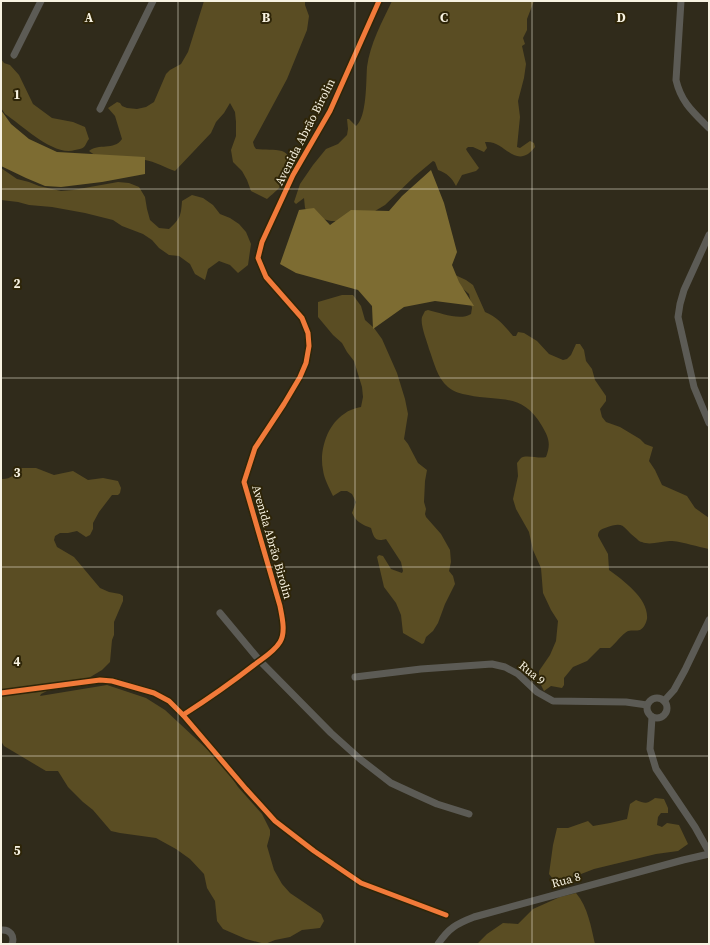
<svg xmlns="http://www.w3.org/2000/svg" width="710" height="945" font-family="'Source Serif 4',serif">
	<rect width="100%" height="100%" fill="#302b1b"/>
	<!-- green -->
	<g fill="#5a4d23">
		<path d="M 204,1 L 305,1 L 305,5 L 309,16 L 307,30 L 287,79 L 253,142 L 254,146 L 256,149 C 264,150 275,149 282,151 C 285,152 287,154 289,157 C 297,175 278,189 267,199 L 251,191 L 247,180 L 242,171 L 233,162 L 231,150 L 236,136 L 236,122 L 235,112 L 230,103 L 224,113 L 216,122 L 211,133 L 175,171 C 166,168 154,161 145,160 C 128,157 104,163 89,151 C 98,143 114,151 122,139 L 115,116 L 108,108 L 117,102 L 120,103 L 122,106 L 127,108 L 137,109 L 146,107 L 154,102 L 166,74 L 170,70 L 181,64 L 188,52 Z"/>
		<path d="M 392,1 L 534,1 L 527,19 L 527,30 L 523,38 L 525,44 L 522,46 L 526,64 L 524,78 L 518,101 L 520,117 L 517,147 L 520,148 L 530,141 L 534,143 L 535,147 C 533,149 531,152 528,154 C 512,164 503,140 485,142 L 487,148 L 484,152 L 473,147 L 468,147 L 466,149 L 467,151 L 479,168 L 476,171 L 462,175 L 456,186 C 452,178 447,173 438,170 L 435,162 L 433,161 L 415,176 L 385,205 L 375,211 L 338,221 L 331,221 L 319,218 L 307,211 L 305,208 L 304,198 L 296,204 L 294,202 L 300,184 L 313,165 L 326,149 L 338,144 L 347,135 L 348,129 L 347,119 L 349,119 L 356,126 C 367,117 366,81 367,67 C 370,44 382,22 392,1 Z"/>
		<path d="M 1,59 L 4,63 L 10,65 L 19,75 L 33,104 L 52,118 L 73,122 L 85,127 L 89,139 C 87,141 86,145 84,147 C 82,149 78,149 75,150 C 54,157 22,125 5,114 L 1,108 Z"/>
		<path d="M 1,168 L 17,179 L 29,182 L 39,186 L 61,191 L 73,190 L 118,182 L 129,183 L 139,187 L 145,197 L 147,209 L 150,220 L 159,228 L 169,229 C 180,219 181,216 182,201 L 192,195 L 203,198 L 213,205 L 220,214 L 230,218 L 239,224 L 246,232 L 251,244 L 248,265 L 238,273 L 230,265 L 219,261 L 208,269 L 205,280 L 195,274 L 190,264 L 179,256 L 169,255 L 159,248 L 152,240 L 143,234 L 122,226 L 113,220 L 85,213 L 52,207 L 29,205 L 18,202 L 1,200 Z"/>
		<path d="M 453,274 L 466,280 L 473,285 L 485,312 C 497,317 505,326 513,336 L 516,336 L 518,332 L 524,333 L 537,341 L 549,354 L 563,360 L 567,359 L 571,355 L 576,344 L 580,344 L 584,350 L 586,361 L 592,369 L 595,380 L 606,396 L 606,401 L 600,409 L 602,417 L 606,422 L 620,427 L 640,439 L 645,444 L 653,447 L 649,461 L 655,470 L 662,485 L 687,496 L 695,508 L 709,518 L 709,549 C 697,547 685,542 672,541 C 663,540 651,546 642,542 C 640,542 638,540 637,539 C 622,528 626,520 605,528 C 601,529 598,531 598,536 L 608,554 L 609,570 C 624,581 649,599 647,619 C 646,623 644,628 640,630 C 637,631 632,630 628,631 C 623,633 615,644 610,648 L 600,648 L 587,661 L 573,667 L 564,678 L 564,685 L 562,688 L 551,686 L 544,691 L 539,681 L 539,671 L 550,655 L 556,641 L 558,621 L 551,610 L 543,593 L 541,568 L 533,550 L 529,532 L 516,509 L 513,499 L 518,476 L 517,463 C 517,463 521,458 521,458 C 526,454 539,459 546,457 C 551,444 549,438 542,426 C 522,392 500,402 468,395 C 461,394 454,392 448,387 C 437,378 434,362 429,349 C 427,341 420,325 422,317 C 423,315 424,313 425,311 L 428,310 C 441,313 460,321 471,314 L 472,308 L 469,294 L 453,280 Z"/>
		<path d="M 342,295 L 353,295 L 361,306 L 365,320 L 374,328 L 382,339 L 397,373 L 405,399 L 408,414 L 404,439 L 408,444 L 418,463 L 427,470 L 425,481 L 424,502 L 426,509 L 425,514 L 426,517 L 441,534 L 450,550 L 451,562 L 449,571 L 453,576 L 455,584 L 445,604 L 438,623 L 433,631 L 426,637 L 424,643 L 422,644 L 403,633 L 401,615 L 396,603 L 384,587 L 377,557 L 379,555 L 383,556 L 391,569 L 402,573 L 403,571 L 401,562 L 386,539 C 375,542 374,538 371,528 C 363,525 356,522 352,513 L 356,502 L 352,494 L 347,491 L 341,491 L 333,496 C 329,487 324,479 323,470 C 319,451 327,425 344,414 C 349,410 355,408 361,407 L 363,397 L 362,387 L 354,361 L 347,352 L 342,343 L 333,335 L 318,317 L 318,302 Z"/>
		<path d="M 22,468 L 36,468 L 54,475 L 73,471 L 88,480 L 103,478 L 118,481 L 121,488 L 120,493 L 118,495 L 112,495 L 99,512 L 93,523 L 93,529 L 90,535 L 86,537 L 77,531 L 68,533 L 60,533 L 55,536 L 54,540 L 57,547 L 74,557 L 100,588 L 109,592 L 120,594 L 123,596 L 123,601 L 114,622 L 114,635 L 112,640 L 110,662 L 102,670 L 87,679 L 76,684 L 47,691 L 41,694 L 40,696 L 107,685 L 146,698 L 165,710 L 222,763 L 238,787 L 262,814 L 270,830 L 270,835 L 267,846 L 274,870 L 282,884 L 290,893 L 321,914 L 324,921 L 320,928 L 302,930 L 290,937 L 275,940 L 265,944 L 246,939 L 223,929 L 217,921 L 215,901 L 207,888 L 204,874 L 190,859 L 176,849 L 156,838 L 120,833 L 111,831 L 93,810 L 83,802 L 68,787 L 58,771 L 46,771 L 4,746 L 1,741 L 1,479 C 10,480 15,474 22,468 Z"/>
		<path d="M 655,798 L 664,799 L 668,808 L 668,813 L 661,813 L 658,817 L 657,825 L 662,827 L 667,823 L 679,825 L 688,844 L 678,851 L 656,854 L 594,869 L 563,881 L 553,879 L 549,874 L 553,845 L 557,828 L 568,828 L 588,821 L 593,826 L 610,823 L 627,819 L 630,804 L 636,800 C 646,804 646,804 655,798 Z"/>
		<path d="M 576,893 C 588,907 591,927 595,944 L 477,944 L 487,934 L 503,923 L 518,924 L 533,909 L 560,897 Z"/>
	</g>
	<!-- water -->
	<g fill="#7d6c32">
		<path d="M 1,110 L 11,124 L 29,139 L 57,152 L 145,157 L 145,174 L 102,182 L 61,187 L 45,186 L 26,178 L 1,166 Z"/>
		<path d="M 431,170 L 444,203 L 457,252 L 452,265 L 459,282 L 474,306 L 435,301 L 404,307 L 373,329 L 372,306 L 358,290 L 296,273 L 280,264 L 299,210 L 314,208 L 330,225 L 351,210 L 389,211 L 402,196 Z"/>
	</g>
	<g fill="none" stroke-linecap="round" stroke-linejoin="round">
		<!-- minor -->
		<g stroke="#5c5b55" stroke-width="7">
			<path d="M 681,1 L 676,80 C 681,102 693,112 709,128"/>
			<path d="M 14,55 L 41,1"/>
			<path d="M 100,109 L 153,1"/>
			<path d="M 709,235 L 684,290 L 680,304 L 678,317 L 694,387 L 709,423"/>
			<path d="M 220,613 L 260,661 L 331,733 L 360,759 L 391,783 L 417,795 L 437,804 L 469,814"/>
			<path d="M 355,677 L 421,669 L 492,664 L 505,667 L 518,674 L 537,692 L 553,701 L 626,702 L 647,705"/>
			<path d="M 1,693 L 100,680 L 112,681 L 154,693 L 169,701 L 183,715 L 246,789 L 275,821 L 314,851 L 361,883 L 446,915"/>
			<circle cx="657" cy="708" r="10"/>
			<path d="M 664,701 L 674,690 L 685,670 L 709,620"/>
			<path d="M 183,715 C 208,699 231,683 254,665 C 263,658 274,652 280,642 C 286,632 282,617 280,606 L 244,482 L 255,448 L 284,404 L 300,377 L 306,363 L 309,346 L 308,333 L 302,318 L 266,277 L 258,258 L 262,242 L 293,175 L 330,111 L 379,1"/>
			<path d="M 652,717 L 650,749 L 656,769 L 695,827 L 709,852"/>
			<path d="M 1,930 C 10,929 15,936 12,944"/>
			<path d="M 438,944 C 449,928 456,924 474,917 L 683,860 L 709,854"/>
		</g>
		<!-- cycleway casing -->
		<g stroke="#2e2508" stroke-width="8">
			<g id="cycleway">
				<path d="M 1,693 L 100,680 L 112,681 L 154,693 L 169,701 L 183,715 L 246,789 L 275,821 L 314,851 L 361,883 L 446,915"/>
				<path d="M 183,715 C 208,699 231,683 254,665 C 263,658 274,652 280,642 C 286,632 282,617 280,606 L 244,482 L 255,448 L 284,404 L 300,377 L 306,363 L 309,346 L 308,333 L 302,318 L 266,277 L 258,258 L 262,242 L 293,175 L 330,111 L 379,1"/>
			</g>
		</g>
		<!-- cycleway -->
		<use href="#cycleway" stroke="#f17a3a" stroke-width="5"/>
	</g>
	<!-- grid -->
	<path fill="none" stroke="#f7f2e1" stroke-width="1" stroke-opacity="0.55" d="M 178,1 L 178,944M 355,1 L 355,944M 532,1 L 532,944M 1,189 L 709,189M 1,378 L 709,378M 1,567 L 709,567M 1,756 L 709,756"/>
	<g text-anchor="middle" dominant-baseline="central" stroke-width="4" stroke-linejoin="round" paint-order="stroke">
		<!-- street labels -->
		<g font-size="12" fill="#f7f2e1" stroke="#2e2508">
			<text transform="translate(305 132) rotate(-63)">Avenida Abrão Birolin</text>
			<text transform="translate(272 542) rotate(74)">Avenida Abrão Birolin</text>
			<text transform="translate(532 673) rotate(39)">Rua 9</text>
			<text transform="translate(566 880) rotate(-15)">Rua 8</text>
		</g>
	</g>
	<g font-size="13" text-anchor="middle" font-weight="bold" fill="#f7f2e1" stroke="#2e2508" stroke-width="4" stroke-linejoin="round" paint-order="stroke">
		<text x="89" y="22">A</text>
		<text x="266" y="22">B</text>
		<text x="444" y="22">C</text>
		<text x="621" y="22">D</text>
		<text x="17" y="99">1</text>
		<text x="17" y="288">2</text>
		<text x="17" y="477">3</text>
		<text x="17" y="666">4</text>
		<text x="17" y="855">5</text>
	</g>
	<!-- border -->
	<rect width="710" height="945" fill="none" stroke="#f7f2e1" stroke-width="4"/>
</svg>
